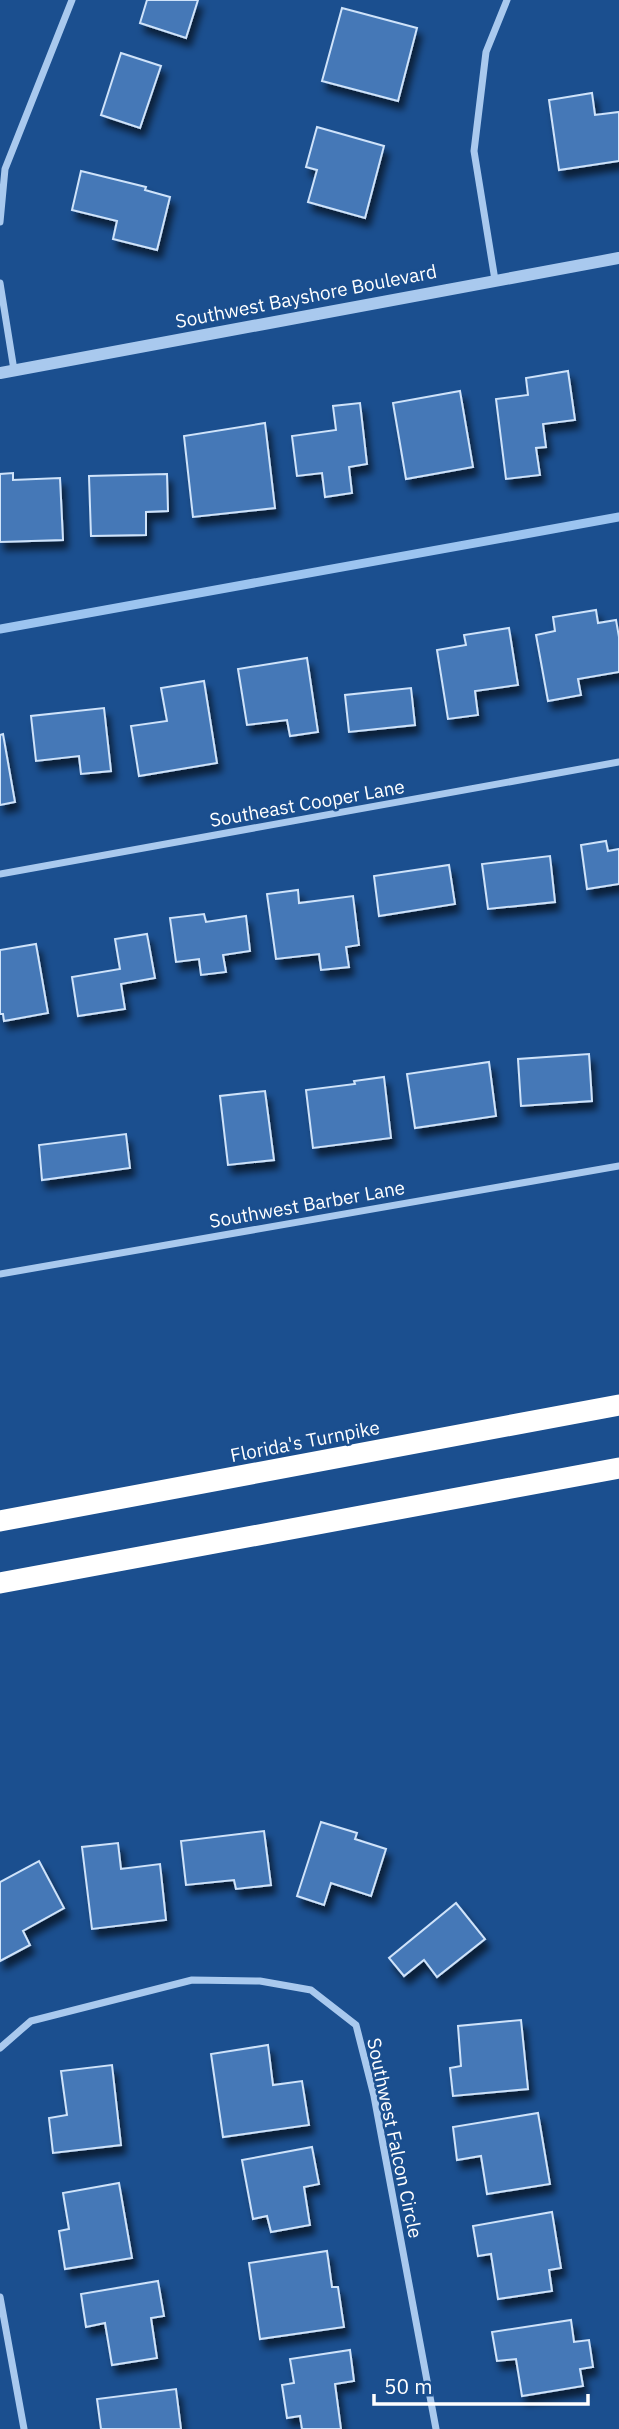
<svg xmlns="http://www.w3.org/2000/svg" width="619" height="2429" font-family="'IBM Plex Sans',sans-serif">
	<defs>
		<filter id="shadow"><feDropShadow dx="4.5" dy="8" stdDeviation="3.5" flood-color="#0009"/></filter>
	</defs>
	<rect width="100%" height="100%" fill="#1b4f8f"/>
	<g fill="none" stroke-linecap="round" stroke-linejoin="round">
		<!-- stream -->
		<path stroke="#9cc4f0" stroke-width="9" d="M 0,629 L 619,517"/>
	</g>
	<!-- building -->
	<g fill="#4478b7" stroke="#cfe3fa" stroke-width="2" filter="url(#shadow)">
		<path d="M 147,0 L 198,0 L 186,38 L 140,23 Z"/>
		<path d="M 342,8 L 417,28 L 398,101 L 322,81 Z"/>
		<path d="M 121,53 L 161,66 L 140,128 L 101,115 Z"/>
		<path d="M 592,93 L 595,115 L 619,112 L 619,161 L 559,170 L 549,100 Z"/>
		<path d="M 317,127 L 384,146 L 365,218 L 308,202 L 317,170 L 306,167 Z"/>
		<path d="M 81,171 L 146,187 L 145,190 L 170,197 L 157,250 L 113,239 L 117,221 L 72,210 Z"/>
		<path d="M 568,371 L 575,420 L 543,424 L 546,447 L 536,448 L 540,475 L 506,479 L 496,399 L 528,395 L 526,378 Z"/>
		<path d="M 460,391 L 473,467 L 406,479 L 393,403 Z"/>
		<path d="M 360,403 L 367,464 L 349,467 L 352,493 L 325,497 L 322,473 L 297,476 L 292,436 L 336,430 L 333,406 Z"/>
		<path d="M 265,423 L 275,508 L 193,517 L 184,436 Z"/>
		<path d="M 13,473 L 13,480 L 60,478 L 63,540 L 0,542 L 0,474 Z"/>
		<path d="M 167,474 L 168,511 L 146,512 L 146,535 L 91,536 L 89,476 Z"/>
		<path d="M 596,610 L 598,623 L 616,620 L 619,637 L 619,672 L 578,679 L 581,695 L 548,701 L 536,635 L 555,631 L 553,617 Z"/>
		<path d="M 509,628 L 518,685 L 475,691 L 478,715 L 448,719 L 437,650 L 466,645 L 464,635 Z"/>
		<path d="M 307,658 L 318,732 L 290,736 L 287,720 L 247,725 L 238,669 Z"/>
		<path d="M 204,681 L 217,763 L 139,776 L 131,726 L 167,721 L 161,688 Z"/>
		<path d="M 411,688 L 415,725 L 349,732 L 345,695 Z"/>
		<path d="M 104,708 L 111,771 L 81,774 L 79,756 L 36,761 L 31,716 Z"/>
		<path d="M 3,734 L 15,802 L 0,805 L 0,735 Z"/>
		<path d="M 606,841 L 608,851 L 619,849 L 619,884 L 587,889 L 581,845 Z"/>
		<path d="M 550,856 L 555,902 L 488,909 L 482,864 Z"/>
		<path d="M 449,865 L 455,904 L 379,916 L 374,876 Z"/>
		<path d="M 298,890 L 299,903 L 353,896 L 359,945 L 346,947 L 349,967 L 321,970 L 319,954 L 276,959 L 267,894 Z"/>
		<path d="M 204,914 L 206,922 L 246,916 L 250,951 L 223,955 L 226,972 L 201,975 L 199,959 L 176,962 L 170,918 Z"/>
		<path d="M 147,934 L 155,978 L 121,984 L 125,1009 L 78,1016 L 72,977 L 120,969 L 115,939 Z"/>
		<path d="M 36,944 L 48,1013 L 4,1021 L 3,1014 L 0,1014 L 0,950 Z"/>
		<path d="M 589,1054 L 592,1101 L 521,1106 L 518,1059 Z"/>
		<path d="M 489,1062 L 496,1116 L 415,1128 L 407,1074 Z"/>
		<path d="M 384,1077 L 391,1138 L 313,1148 L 306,1090 L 355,1084 L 354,1081 Z"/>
		<path d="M 265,1091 L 274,1160 L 228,1165 L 220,1096 Z"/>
		<path d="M 126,1134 L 130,1168 L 42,1180 L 39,1145 Z"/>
		<path d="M 321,1822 L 357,1833 L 355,1839 L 386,1849 L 371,1896 L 331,1883 L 324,1905 L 297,1896 Z"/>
		<path d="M 264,1831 L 271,1885 L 236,1889 L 234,1880 L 186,1885 L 181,1841 Z"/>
		<path d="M 118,1843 L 121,1869 L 160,1864 L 166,1920 L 92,1929 L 82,1847 Z"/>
		<path d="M 39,1861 L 64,1908 L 23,1931 L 30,1945 L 0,1961 L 0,1882 Z"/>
		<path d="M 456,1903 L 485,1939 L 437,1977 L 424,1960 L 404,1976 L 389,1958 Z"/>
		<path d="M 521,2020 L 528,2089 L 453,2096 L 450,2068 L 461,2066 L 458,2026 Z"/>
		<path d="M 268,2045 L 273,2085 L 302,2081 L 309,2125 L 223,2137 L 211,2054 Z"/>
		<path d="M 112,2065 L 121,2145 L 53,2153 L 49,2118 L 67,2115 L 61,2071 Z"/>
		<path d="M 538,2113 L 550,2184 L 487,2194 L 481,2156 L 457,2160 L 453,2127 Z"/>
		<path d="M 312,2147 L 319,2184 L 304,2187 L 310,2225 L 271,2232 L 267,2216 L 253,2219 L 242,2160 Z"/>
		<path d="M 119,2183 L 132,2258 L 65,2269 L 59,2231 L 69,2229 L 63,2193 Z"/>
		<path d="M 552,2212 L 561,2268 L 549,2270 L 552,2291 L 498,2299 L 491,2254 L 478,2256 L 473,2226 Z"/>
		<path d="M 327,2251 L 332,2287 L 338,2287 L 344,2327 L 260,2339 L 249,2263 Z"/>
		<path d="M 158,2281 L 164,2316 L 151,2318 L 157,2358 L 112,2365 L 105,2323 L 86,2327 L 81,2294 Z"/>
		<path d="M 571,2320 L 574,2342 L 589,2340 L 593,2367 L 580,2369 L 583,2386 L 522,2396 L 516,2359 L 497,2361 L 492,2332 Z"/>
		<path d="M 350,2350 L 354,2381 L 335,2384 L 341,2429 L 302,2429 L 300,2416 L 287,2418 L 282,2385 L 294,2383 L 290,2359 Z"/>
		<path d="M 176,2389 L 181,2429 L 101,2429 L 97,2399 Z"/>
	</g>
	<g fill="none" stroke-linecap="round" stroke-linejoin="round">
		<!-- minor -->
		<g stroke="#a9c9ee" stroke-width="7">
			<path d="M 0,222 L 5,169 L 72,0"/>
			<path d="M 495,280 L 474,151 L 486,52 L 507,0"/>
			<path d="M 0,283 L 14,370"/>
			<path d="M 0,874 L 619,762"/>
			<path d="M 0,1274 L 619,1166"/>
			<path d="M 0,2048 L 31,2021 L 192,1980 L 260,1981 L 311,1990 L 356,2025 L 374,2096 L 436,2429"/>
			<path d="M 0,2297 L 24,2429"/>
		</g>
		<!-- tertiary -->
		<path stroke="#a9c9ee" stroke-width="12" d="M 0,373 L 619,258"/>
		<!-- motorway -->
		<g stroke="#fff" stroke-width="21">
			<path d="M 0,1521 L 619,1405"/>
			<path d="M 0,1583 L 619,1468"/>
		</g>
	</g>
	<g text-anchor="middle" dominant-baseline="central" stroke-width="5" stroke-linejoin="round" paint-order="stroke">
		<!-- street labels -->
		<g font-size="19" fill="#fff" stroke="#1b4f8f">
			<text transform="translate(306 296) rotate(-11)">Southwest Bayshore Boulevard</text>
			<text transform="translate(307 803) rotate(-10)">Southeast Cooper Lane</text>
			<text transform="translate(307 1204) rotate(-10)">Southwest Barber Lane</text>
			<text transform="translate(305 1441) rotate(-11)">Florida's Turnpike</text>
			<text transform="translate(395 2138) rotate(78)">Southwest Falcon Circle</text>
		</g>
	</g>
	<!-- scale -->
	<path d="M374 2394v10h214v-10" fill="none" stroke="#ffffff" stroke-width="3.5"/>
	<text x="384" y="2394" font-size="21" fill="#ffffff" stroke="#1b4f8f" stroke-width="5" paint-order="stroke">50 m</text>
</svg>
